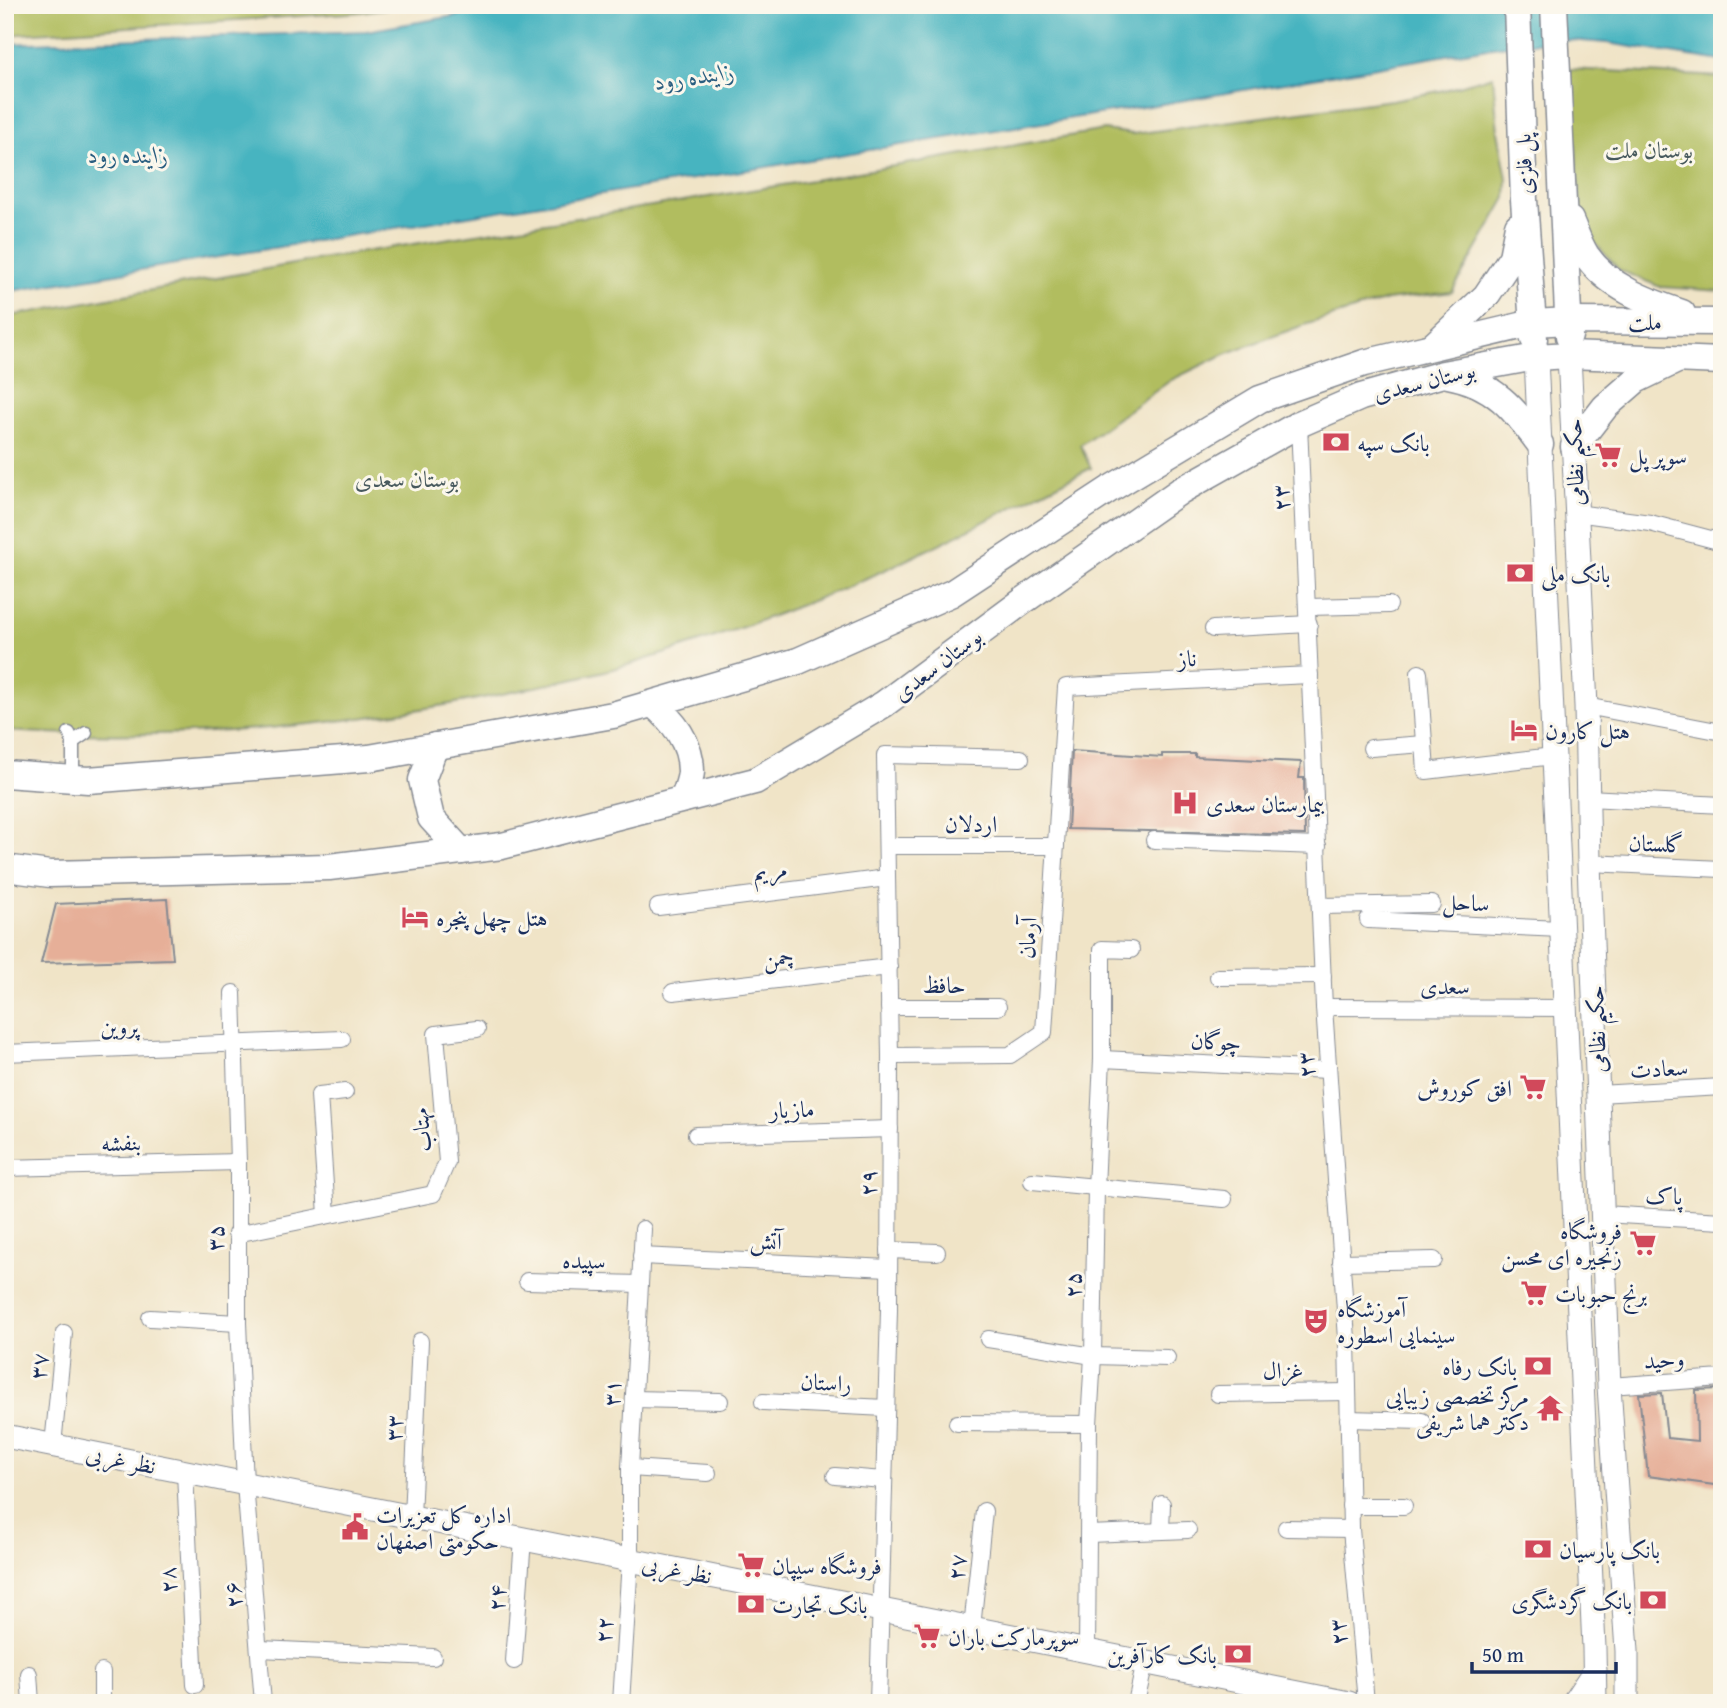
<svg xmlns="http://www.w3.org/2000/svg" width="1727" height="1708" font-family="'Gentium Book Plus',Amiri,serif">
	<rect width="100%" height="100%" fill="#fbf7ec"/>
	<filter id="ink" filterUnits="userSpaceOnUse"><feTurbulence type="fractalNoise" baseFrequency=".0143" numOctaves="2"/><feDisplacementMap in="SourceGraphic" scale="14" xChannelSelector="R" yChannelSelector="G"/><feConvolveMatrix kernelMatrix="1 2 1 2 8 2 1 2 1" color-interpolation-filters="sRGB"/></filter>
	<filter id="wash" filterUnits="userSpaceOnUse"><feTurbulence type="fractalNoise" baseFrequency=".00686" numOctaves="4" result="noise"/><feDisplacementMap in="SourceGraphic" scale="28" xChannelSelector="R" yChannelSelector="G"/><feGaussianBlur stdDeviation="1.57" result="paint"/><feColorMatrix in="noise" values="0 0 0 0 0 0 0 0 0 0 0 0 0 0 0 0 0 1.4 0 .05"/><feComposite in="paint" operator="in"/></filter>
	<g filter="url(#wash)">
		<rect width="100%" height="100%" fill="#f0e4c7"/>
		<!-- green -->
		<g fill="#b1bd5e" stroke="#66765e" stroke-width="2">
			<path d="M 5,5 L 411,5 L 362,12 L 5,35 Z"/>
			<path d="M 1569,69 L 1722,77 L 1722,291 L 1660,287 L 1619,270 L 1593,241 L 1581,212 Z"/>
			<path d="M 1493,76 L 1498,131 L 1507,178 L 1506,198 L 1452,292 L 1387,300 L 1304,325 L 1225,354 L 1171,380 L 1080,445 L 1091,468 C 999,513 909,563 814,600 C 759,622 703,642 647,659 C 608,672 566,680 526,689 C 356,726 179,742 5,731 L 5,317 L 326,258 L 789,184 L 1104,130 L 1133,134 L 1392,100 L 1445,90 Z"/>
		</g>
		<!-- water -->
		<path fill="#46b4c0" stroke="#30728f" stroke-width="2" d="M 519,5 L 1722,5 L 1722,61 L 1607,43 L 1569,40 L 1499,46 L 1168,103 L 888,147 L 5,292 L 5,44 L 366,31 Z"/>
		<g id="blocks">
			<!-- building -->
			<g fill="#e6af98">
				<path d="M 1072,751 L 1162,757 L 1162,754 L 1195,754 L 1195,757 L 1301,762 L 1299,778 L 1304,778 L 1305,835 L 1068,829 Z"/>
				<path d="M 167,899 L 173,959 L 41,963 L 56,904 Z"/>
				<path d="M 1722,1389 L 1722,1486 L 1648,1476 L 1639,1394 L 1662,1393 L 1667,1438 L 1697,1441 L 1696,1390 Z"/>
			</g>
		</g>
	</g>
	<g filter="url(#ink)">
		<use href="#blocks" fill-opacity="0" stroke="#868a92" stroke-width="2"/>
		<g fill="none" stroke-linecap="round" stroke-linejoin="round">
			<!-- pedestrian casing -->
			<g stroke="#868a92" stroke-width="15">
				<g id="pedestrian">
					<path d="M 69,733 L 73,742 L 86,733"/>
					<path d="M 73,779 L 73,742"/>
				</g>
			</g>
			<!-- minor casing -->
			<g stroke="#868a92" stroke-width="18">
				<g id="minor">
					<path d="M 1299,424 L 1324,1007 L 1347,1339 L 1351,1529 L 1366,1703"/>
					<path d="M 1576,513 L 1650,523 L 1722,542"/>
					<path d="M 1308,607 L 1389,605"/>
					<path d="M 1213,629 L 1309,624"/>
					<path d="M 1419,673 L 1426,771 L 1553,756"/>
					<path d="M 1586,706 L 1722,732"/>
					<path d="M 1371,748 L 1424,744"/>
					<path d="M 1588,798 L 1722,805"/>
					<path d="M 1154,840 L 1318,846"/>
					<path d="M 887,846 L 1056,846"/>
					<path d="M 1589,863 L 1722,869"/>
					<path d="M 1320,906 L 1432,904"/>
					<path d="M 658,907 L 887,878"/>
					<path d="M 1368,920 L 1561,929"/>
					<path d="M 1218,977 L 1323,976"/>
					<path d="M 673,992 L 889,967"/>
					<path d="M 233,993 L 238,1162 L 238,1323 L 245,1484 L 263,1703"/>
					<path d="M 889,1007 L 998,1007"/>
					<path d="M 1324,1007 L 1565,1008"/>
					<path d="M 5,1053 L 342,1039"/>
					<path d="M 890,1056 L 1010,1055 L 1044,1032 L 1066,687 L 1310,675"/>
					<path d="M 1102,1059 L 1328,1070"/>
					<path d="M 1598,1094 L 1722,1087"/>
					<path d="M 696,1135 L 890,1129"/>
					<path d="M 5,1168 L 238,1162"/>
					<path d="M 1032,1181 L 1224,1199"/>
					<path d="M 1603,1214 L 1722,1221"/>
					<path d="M 327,1215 L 319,1095 L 345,1092"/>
					<path d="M 236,1234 L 433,1194 L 447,1162 L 436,1034 L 477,1029"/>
					<path d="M 889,1250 L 937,1252"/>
					<path d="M 641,1256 L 889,1268"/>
					<path d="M 1341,1262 L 1434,1260"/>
					<path d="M 527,1281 L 639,1284"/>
					<path d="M 150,1318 L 238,1323"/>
					<path d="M 988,1339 L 1093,1356 L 1167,1358"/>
					<path d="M 1609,1386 L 1722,1378"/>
					<path d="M 1218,1394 L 1348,1392"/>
					<path d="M 634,1399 L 720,1401"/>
					<path d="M 763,1402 L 886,1408"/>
					<path d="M 1348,1419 L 1422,1421"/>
					<path d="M 957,1423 L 1089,1424"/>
					<path d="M 53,1445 L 64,1333"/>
					<path d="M 630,1468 L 708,1473"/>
					<path d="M 185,1472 L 195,1685"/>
					<path d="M 835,1476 L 883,1480"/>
					<path d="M 1350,1506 L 1404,1506"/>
					<path d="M 412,1517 L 420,1341"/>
					<path d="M 1286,1528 L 1351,1529"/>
					<path d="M 1161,1531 L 1162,1504"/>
					<path d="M 1089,1534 L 1188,1530"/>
					<path d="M 972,1628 L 984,1511"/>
					<path d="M 260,1649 L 433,1657"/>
					<path d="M 1087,1651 L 1089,1424 L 1093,1356 L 1096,1188 L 1102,1059 L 1102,949 L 1131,950"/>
					<path d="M 514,1661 L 523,1539"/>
					<path d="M 102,1672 L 102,1703"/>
					<path d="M 29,1674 L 31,1703"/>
					<path d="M 621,1703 L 630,1560 L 630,1468 L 643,1229"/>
					<path d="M 878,1703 L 889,1310 L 890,1056 L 885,755 L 1021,758"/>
					<path d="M 1136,1703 L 1145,1662"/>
				</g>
			</g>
			<!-- secondary casing -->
			<g stroke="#868a92" stroke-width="25">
				<g id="secondary">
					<path d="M 1569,355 L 1586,706 L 1589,863 L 1609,1386 L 1627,1651 L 1627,1703"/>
					<path d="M 1536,357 L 1594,1648 L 1595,1703"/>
					<path d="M 5,1436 L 1349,1703"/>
					<path d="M 1573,1703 L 1595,1670"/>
				</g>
			</g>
			<!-- primary casing -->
			<g stroke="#868a92" stroke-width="29">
				<g id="primary">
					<path d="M 1517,5 L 1524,200 L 1534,339"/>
					<path d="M 1554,5 L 1569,336"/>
					<path d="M 1570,220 C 1575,231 1579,244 1586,255 C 1608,287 1646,301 1682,313"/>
					<path d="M 1434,345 L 1486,296 L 1512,257 L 1518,226"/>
					<path d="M 1448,375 C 1494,383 1514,409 1540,444"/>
					<path d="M 1574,447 L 1605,407 L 1636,380 L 1675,361"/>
					<path d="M 653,704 C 673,721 691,742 691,771 C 691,780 686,790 684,799"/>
					<path d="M 435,746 L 422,780 L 431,818 L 461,851"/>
					<path d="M 5,774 L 88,780 L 369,758 L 613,715 L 798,661 L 952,593 L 1110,489 L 1260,399 L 1364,363 L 1533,323 L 1569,321 L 1722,322"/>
					<path d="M 5,868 L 50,874 L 329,867 L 502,846 L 755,781 L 884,704 L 1023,601 L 1180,491 L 1299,424 L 1361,397 L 1443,374 L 1536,357 L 1569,355 L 1722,361"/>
				</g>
			</g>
			<!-- pedestrian -->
			<use href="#pedestrian" stroke="#fff" stroke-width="12"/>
			<!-- minor -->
			<use href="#minor" stroke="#fff" stroke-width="16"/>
			<!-- secondary -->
			<use href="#secondary" stroke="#fff" stroke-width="23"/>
			<!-- primary -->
			<use href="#primary" stroke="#fff" stroke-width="26"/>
		</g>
	</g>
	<!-- icons -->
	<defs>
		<g id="bank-bare" transform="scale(2.1)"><path d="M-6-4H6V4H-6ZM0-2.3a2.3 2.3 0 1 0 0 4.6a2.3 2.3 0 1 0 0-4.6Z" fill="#d1495b" stroke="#fbf7ec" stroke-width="2.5" paint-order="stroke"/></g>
		<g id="supermarket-bare" transform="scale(2.1)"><path d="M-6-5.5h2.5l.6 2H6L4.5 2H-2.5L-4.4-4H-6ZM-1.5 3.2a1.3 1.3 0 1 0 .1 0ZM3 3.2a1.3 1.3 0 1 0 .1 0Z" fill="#d1495b" stroke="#fbf7ec" stroke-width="2.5" paint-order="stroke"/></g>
		<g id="hotel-bare" transform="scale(2.1)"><path d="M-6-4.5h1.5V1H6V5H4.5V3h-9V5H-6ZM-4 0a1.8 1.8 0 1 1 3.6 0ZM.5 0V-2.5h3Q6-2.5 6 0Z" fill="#d1495b" stroke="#fbf7ec" stroke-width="2.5" paint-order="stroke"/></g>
		<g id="hospital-bare" transform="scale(2.1)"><path d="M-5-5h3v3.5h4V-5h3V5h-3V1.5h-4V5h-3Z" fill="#d1495b" stroke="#fbf7ec" stroke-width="2.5" paint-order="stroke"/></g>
		<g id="theatre-bare" transform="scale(2.1)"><path d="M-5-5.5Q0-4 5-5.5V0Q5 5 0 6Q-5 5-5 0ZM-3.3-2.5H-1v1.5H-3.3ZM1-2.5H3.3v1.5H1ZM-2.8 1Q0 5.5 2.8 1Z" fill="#d1495b" stroke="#fbf7ec" stroke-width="2.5" paint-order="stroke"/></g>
		<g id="temple-bare" transform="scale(2.1)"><path d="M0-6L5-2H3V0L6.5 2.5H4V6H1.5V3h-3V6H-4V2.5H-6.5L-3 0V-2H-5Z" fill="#d1495b" stroke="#fbf7ec" stroke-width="2.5" paint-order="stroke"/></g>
		<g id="civic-bare" transform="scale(2.1)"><path d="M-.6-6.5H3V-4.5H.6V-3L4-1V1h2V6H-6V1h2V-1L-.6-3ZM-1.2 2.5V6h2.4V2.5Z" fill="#d1495b" stroke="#fbf7ec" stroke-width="2.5" paint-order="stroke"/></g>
	</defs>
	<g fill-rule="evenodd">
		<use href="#bank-bare" x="1336" y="442"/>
		<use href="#supermarket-bare" x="1608" y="455"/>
		<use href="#bank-bare" x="1520" y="573"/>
		<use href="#hotel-bare" x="1524" y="730"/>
		<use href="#hospital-bare" x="1185" y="803"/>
		<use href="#hotel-bare" x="415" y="917"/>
		<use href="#supermarket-bare" x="1533" y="1087"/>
		<use href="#supermarket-bare" x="1643" y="1243"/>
		<use href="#supermarket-bare" x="1534" y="1293"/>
		<use href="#theatre-bare" x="1316" y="1321"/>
		<use href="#bank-bare" x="1538" y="1366"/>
		<use href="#temple-bare" x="1550" y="1408"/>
		<use href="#civic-bare" x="355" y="1527"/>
		<use href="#bank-bare" x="1538" y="1549"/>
		<use href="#supermarket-bare" x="751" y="1565"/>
		<use href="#bank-bare" x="1653" y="1600"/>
		<use href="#bank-bare" x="751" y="1604"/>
		<use href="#supermarket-bare" x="927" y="1636"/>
		<use href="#bank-bare" x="1238" y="1654"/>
	</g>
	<g text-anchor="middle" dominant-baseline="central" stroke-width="6" stroke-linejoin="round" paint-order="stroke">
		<!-- park labels -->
		<g font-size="23" fill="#485a5e" stroke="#fbf7ec">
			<text x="1649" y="149">بوستان ملت</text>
			<text x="407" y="478">بوستان سعدی</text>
		</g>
		<!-- street labels -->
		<g font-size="23" fill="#1b2f5e" stroke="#fbf7ec">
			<text transform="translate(1523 164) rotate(-92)">پل فلزی</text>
			<text x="1645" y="321">ملت</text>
			<text transform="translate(1424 381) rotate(-14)">بوستان سعدی</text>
			<text transform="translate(1574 462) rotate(-92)">حکیم نظامی</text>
			<text transform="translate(1280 498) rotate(-93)">۲۳</text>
			<text transform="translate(1187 658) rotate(-3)">ناز</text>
			<text transform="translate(937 664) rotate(-37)">بوستان سعدی</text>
			<text x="971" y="823">اردلان</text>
			<text transform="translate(1656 843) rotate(2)">گلستان</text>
			<text transform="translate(770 870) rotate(-7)">مریم</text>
			<text transform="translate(1466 902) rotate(3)">ساحل</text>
			<text transform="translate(1027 938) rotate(-86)">آرمان</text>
			<text transform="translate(778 957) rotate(-7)">چمن</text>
			<text x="944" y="984">حافظ</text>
			<text x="1445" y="985">سعدی</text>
			<text transform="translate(119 1026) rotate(-2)">پروین</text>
			<text transform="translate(1596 1029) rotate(-92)">حکیم نظامی</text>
			<text transform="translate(1216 1041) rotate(3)">چوگان</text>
			<text transform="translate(1305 1065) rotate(-94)">۲۳</text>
			<text transform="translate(1659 1068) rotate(-3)">سعادت</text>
			<text transform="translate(792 1109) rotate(-2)">مازیار</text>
			<text transform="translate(421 1130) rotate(-95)">مهتاب</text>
			<text transform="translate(121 1142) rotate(-2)">بنفشه</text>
			<text transform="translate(867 1183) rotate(-90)">۲۹</text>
			<text transform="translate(1664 1195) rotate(3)">پاک</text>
			<text transform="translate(214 1238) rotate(-90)">۳۵</text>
			<text transform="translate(766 1240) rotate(3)">آتش</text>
			<text transform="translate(584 1260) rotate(1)">سپیده</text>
			<text transform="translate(1072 1285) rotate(-89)">۲۵</text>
			<text transform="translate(1664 1359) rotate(-4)">وحید</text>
			<text transform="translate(38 1366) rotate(-84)">۳۷</text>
			<text transform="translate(1283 1370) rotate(-1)">غزال</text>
			<text transform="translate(826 1382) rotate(3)">راستان</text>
			<text transform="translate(611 1393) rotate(-87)">۳۱</text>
			<text transform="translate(393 1428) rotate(-87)">۳۳</text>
			<text transform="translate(121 1459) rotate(11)">نظر غربی</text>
			<text transform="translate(956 1567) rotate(-84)">۲۷</text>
			<text transform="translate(677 1569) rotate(11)">نظر غربی</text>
			<text transform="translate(167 1580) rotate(-93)">۲۸</text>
			<text transform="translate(232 1595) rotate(-95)">۲۶</text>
			<text transform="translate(496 1598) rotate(-86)">۲۴</text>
			<text transform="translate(603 1630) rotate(-86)">۲۲</text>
			<text transform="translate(1337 1632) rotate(-95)">۲۳</text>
		</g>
		<!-- poi labels -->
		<g font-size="23" fill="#1b2f5e" stroke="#fbf7ec" text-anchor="start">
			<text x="1357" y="442">بانک سپه</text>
			<text x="1629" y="455">سوپر پل</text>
			<text x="1541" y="573">بانک ملی</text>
			<text x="1545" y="730">هتل کارون</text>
			<text x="1206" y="803">بیمارستان سعدی</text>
			<text x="436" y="917">هتل چهل پنجره</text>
			<text x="1512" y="1087" text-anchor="end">افق کوروش</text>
			<text x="1622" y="1230" text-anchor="end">فروشگاه<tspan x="1622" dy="26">زنجیره ای محسن</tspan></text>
			<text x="1555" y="1293">برنج حبوبات</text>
			<text x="1337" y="1308">آموزشگاه<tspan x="1337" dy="26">سینمایی اسطوره</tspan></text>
			<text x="1517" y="1366" text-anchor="end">بانک رفاه</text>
			<text x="1529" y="1395" text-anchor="end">مرکز تخصصی زیبایی<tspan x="1529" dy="26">دکتر هما شریفی</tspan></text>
			<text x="376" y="1514">اداره کل تعزیرات<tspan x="376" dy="26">حکومتی اصفهان</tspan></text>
			<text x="1559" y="1549">بانک پارسیان</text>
			<text x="772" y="1565">فروشگاه سیپان</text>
			<text x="1632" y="1600" text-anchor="end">بانک گردشگری</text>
			<text x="772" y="1604">بانک تجارت</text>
			<text x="948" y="1636">سوپرمارکت باران</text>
			<text x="1217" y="1654" text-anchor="end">بانک کارآفرین</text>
		</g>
		<!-- water labels -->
		<g font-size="24" font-style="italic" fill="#2a5e80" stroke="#fbf7ec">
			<text transform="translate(694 76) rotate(-8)">زاینده رود</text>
			<text x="128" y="154">زاینده رود</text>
		</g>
	</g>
	<!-- margin -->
	<rect width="1727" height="1708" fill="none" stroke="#fbf7ec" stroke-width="28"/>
	<!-- scale -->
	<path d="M1472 1662v10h144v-10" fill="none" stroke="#1b2f5e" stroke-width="3.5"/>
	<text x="1482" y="1662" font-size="21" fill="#1b2f5e" stroke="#fbf7ec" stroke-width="5" paint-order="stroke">50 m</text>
</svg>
